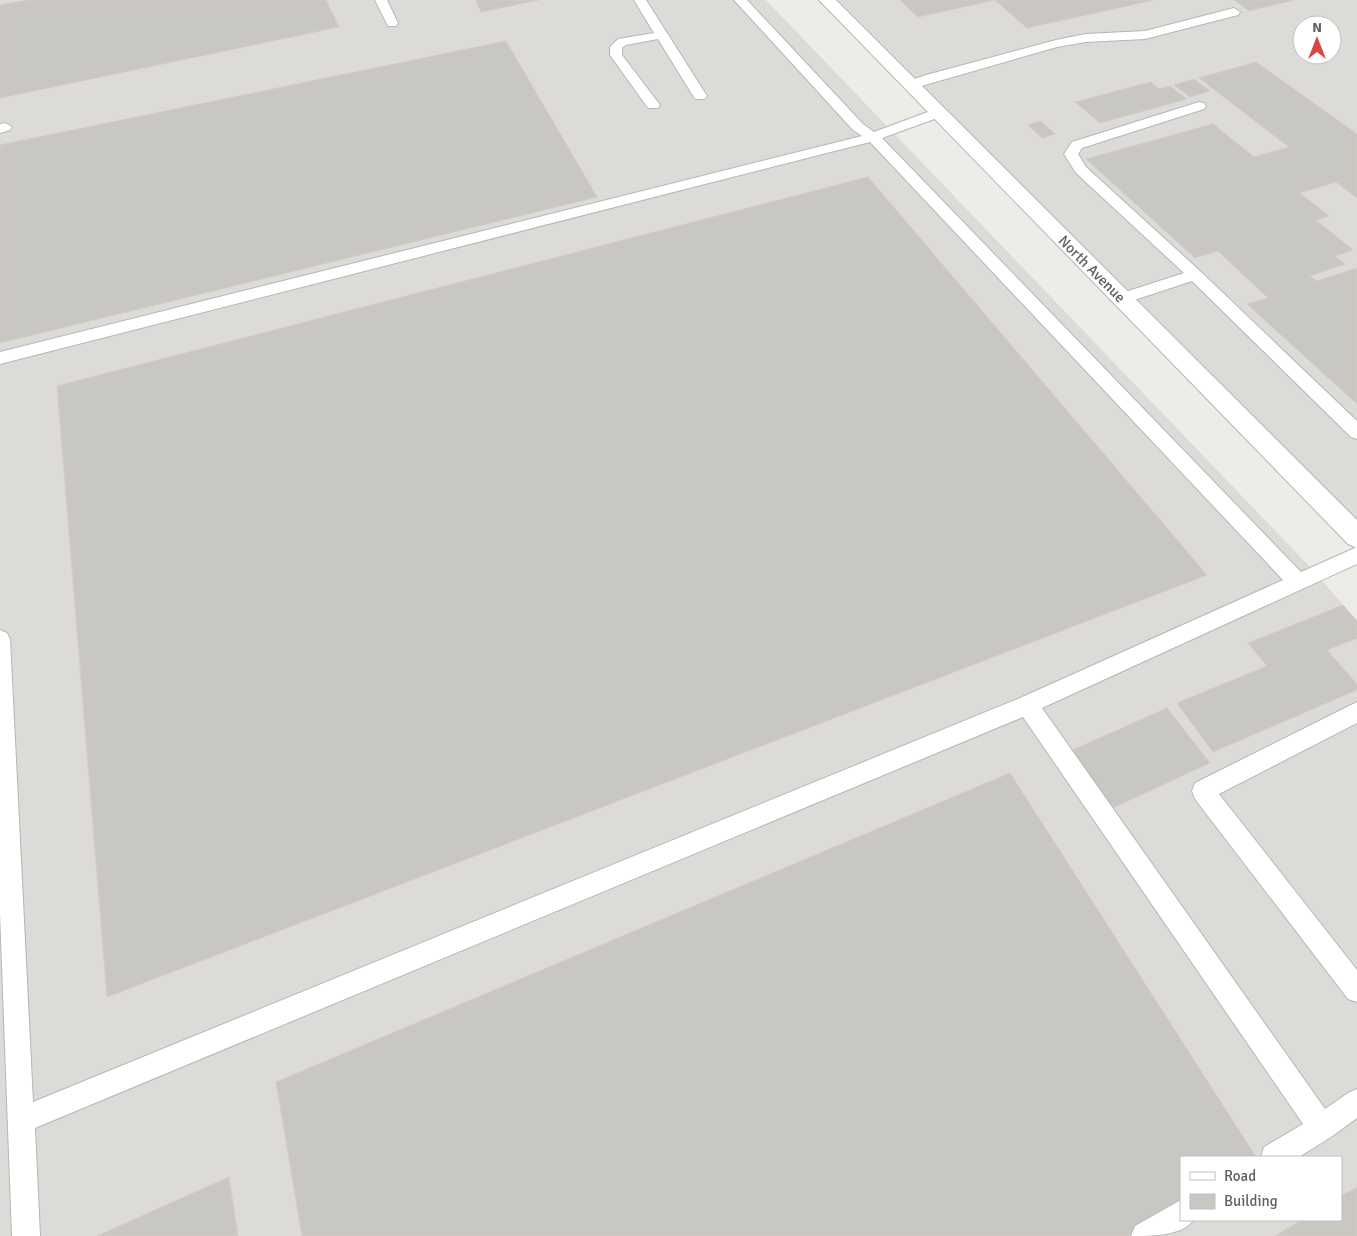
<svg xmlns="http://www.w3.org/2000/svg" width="1357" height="1236" font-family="Signika,sans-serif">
	<rect width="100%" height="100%" fill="#eeece6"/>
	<!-- industrial -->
	<g fill="#dddbd8" fill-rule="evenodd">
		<path d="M 0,0 L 766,0 L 1310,567 L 1357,621 L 1357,1236 L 0,1236 ZM 1181,1157 L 1341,1157 L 1341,1220 L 1181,1220 Z"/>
		<path d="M 837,0 L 1357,0 L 1357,523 L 953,118 ZM 1302,25 L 1332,25 L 1332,55 L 1302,55 Z"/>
	</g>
	<!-- building -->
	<g fill="#c9c7c2" stroke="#d2cdc5">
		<path d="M 28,0 L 326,0 L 339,27 L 0,98 L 0,5 Z"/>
		<path d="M 476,0 L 539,0 L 481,12 Z"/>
		<path d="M 900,0 L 1154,0 L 1027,28 L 995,0 L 918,17 Z"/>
		<path d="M 1234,0 L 1294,0 L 1249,11 Z"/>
		<path d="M 506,41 L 597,197 L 0,343 L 0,145 Z"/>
		<path d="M 1256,62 L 1357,134 L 1357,198 L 1336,182 L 1300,193 L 1329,216 L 1316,220 L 1353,250 L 1335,256 L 1345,264 L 1310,276 L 1317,281 L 1357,268 L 1357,404 L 1247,304 L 1268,298 L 1218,251 L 1195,258 L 1086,159 L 1213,124 L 1254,157 L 1289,147 L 1199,78 Z"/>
		<path d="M 1194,79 L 1210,91 L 1190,97 L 1174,85 Z"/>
		<path d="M 1151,82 L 1159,89 L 1170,86 L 1187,99 L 1100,123 L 1075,102 Z"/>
		<path d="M 1041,121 L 1055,134 L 1042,138 L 1028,125 Z"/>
		<path d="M 868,177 L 1207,575 L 107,997 L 57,386 Z"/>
		<path d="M 1343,605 L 1357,621 L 1357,638 L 1327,650 L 1357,684 L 1357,690 L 1213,752 L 1177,703 L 1267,666 L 1248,643 Z"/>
		<path d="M 1167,708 L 1210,763 L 1106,811 L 1066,753 Z"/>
		<path d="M 1010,773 L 1256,1157 L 1181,1157 L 1181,1206 L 1128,1236 L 302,1236 L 276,1082 Z"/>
		<path d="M 229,1177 L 238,1236 L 97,1236 Z"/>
		<path d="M 1357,1187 L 1357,1236 L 1275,1236 L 1302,1220 L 1341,1220 L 1341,1196 Z"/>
	</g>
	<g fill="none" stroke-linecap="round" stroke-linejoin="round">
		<!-- service casing -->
		<g stroke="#b3b6b9" stroke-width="2">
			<g id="service">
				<path d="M 375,0 L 387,0 L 398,23 L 396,26 L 388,26 Z"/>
				<path d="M 634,0 L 646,0 L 707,96 L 705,99 L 695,99 L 658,39 L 626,45 L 622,48 L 622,55 L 660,105 L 658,108 L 648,108 L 610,55 L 610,47 L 618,39 L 654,33 Z"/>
				<path d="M 734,0 L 747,0 L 863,124 L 874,132 L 933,110 L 943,110 L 945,113 L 943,116 L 882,138 L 1301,572 L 1357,547 L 1357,564 L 1042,708 L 1325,1109 L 1348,1093 L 1357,1089 L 1357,1118 L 1331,1137 L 1299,1157 L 1261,1157 L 1264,1147 L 1303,1124 L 1023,717 L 35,1128 L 40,1236 L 12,1236 L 0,912 L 0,630 L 7,633 L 10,639 L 33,1102 L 1020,698 L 1283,580 L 870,142 L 0,364 L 0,352 L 862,136 L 853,130 Z"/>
				<path d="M 1234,8 L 1240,12 L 1238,15 L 1145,39 L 1086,42 L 1057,47 L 911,89 L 905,85 L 906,82 L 926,75 L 1056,40 L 1086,34 L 1145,31 Z"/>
				<path d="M 1199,102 L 1204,103 L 1206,106 L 1204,109 L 1082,148 L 1078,154 L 1086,167 L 1200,271 L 1357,421 L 1357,439 L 1351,437 L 1192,281 L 1122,304 L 1116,303 L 1114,299 L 1116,295 L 1184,273 L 1076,173 L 1064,154 L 1072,142 Z"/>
				<path d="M 5,123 L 12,127 L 10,130 L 0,133 L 0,124 Z"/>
				<path d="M 1357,702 L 1357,723 L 1219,794 L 1357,970 L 1357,1002 L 1348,999 L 1195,799 L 1192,791 L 1195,783 Z"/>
				<path d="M 1181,1200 L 1181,1220 L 1193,1220 C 1184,1236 1149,1236 1131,1236 L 1135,1226 Z"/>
			</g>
		</g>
		<!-- minor casing -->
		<g stroke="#b3b6b9" stroke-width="2">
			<path id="minor" d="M 819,0 L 836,0 L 1357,520 L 1357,548 L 1348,544 Z"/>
		</g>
		<!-- service -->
		<use href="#service" fill="#fff" fill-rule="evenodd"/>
		<!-- minor -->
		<use href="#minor" fill="#fff" fill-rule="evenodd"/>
	</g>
	<g text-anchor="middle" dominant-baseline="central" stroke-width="4" stroke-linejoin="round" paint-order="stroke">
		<!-- far-street labels -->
		<g font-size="15" fill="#5d6164" stroke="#fff">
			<text transform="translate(1092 269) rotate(45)">North Avenue</text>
		</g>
	</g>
	<!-- legend -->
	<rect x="1180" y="1156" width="162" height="65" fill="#ffffff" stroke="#bec0c1"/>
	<rect x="1190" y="1172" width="25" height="8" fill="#ffffff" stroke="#bec0c1"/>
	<text x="1224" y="1181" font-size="15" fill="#5d6164">Road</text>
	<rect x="1190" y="1194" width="25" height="15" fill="#c9c7c2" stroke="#bec0c1"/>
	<text x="1224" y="1206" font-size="15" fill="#5d6164">Building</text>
	<!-- north arrow -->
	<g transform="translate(1317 40)"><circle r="24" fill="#ffffff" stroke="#bec0c1"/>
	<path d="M0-4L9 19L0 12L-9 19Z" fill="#d64844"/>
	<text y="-8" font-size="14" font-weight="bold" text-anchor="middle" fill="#5d6164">N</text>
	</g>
</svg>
